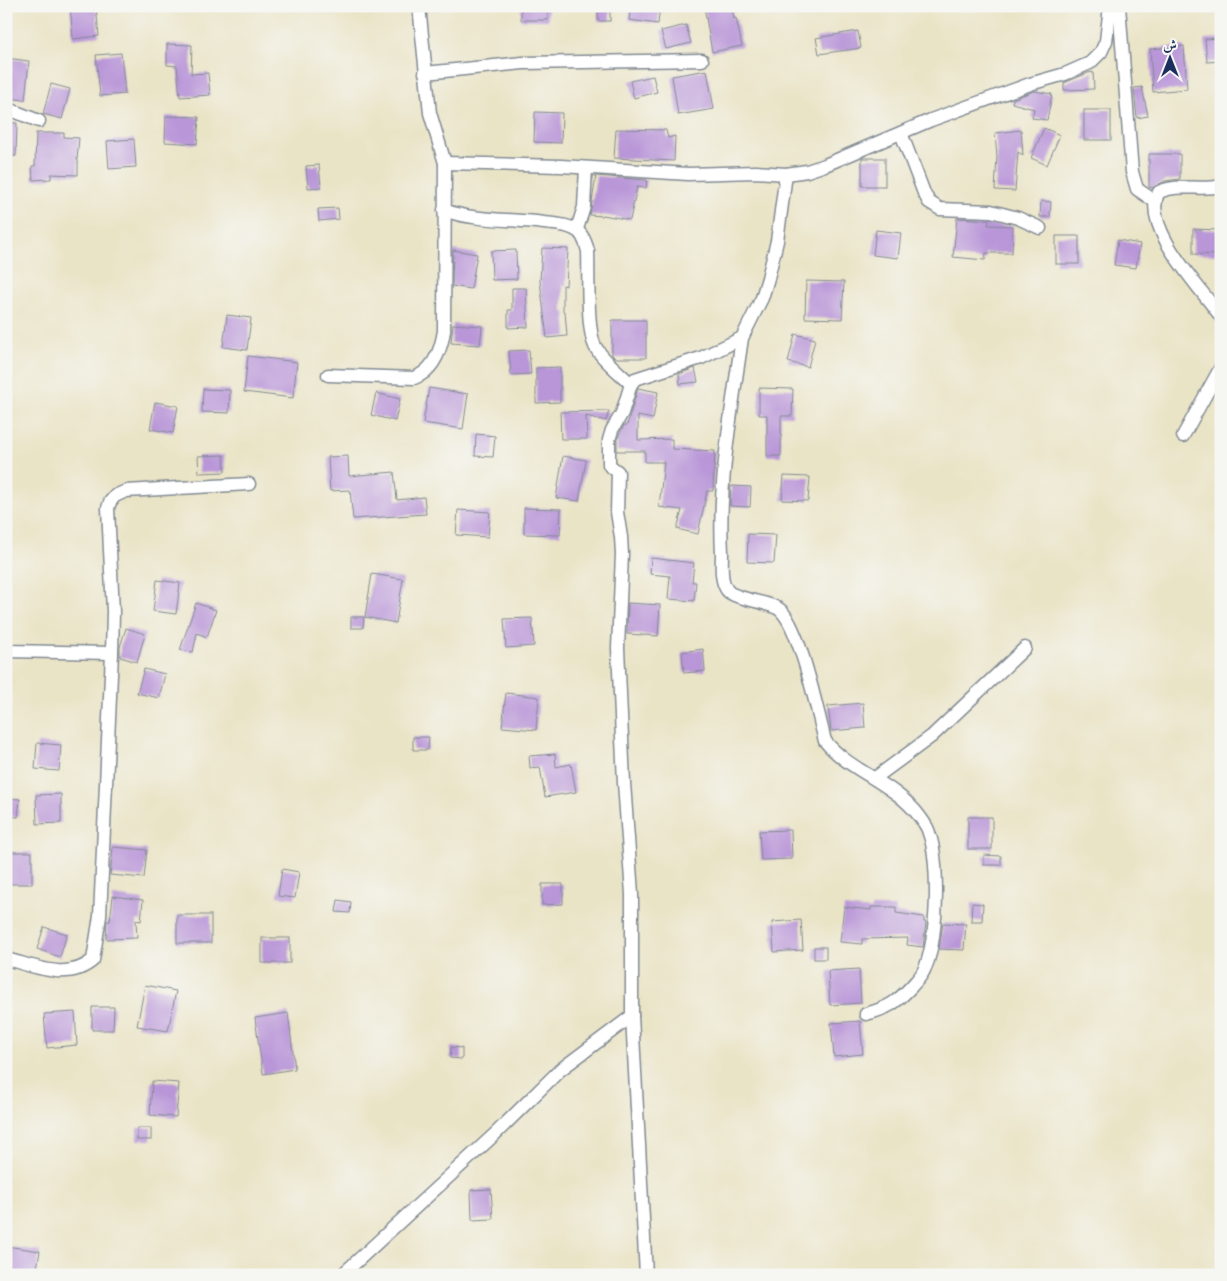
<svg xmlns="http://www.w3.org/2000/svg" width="1227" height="1281" font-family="'Libre Bodoni',Amiri,serif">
	<rect width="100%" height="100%" fill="#f6f6f2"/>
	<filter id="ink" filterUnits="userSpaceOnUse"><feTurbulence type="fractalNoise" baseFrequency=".02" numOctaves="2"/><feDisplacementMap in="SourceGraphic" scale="10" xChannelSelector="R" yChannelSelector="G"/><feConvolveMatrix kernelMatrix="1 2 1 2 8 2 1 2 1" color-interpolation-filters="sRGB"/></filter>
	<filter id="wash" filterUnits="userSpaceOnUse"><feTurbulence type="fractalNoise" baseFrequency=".0096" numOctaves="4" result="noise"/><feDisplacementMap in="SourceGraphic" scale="20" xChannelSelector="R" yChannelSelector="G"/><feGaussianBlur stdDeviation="1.12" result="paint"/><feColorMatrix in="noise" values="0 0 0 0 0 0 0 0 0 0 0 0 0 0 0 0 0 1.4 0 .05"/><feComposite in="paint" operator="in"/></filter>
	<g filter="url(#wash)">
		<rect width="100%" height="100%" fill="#eae4c7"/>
		<g id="blocks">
			<!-- building -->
			<g fill="#b996d8">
				<path d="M 70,6 L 96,6 L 99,36 L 73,39 Z"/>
				<rect x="521" y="6" width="27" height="14"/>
				<path d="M 631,6 L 660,6 L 658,24 L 629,20 Z"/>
				<path d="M 704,6 L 732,6 L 734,19 L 736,18 L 742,46 L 712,52 Z"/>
				<rect x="598" y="9" width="12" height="12"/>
				<path d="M 686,25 L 691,43 L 666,49 L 661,31 Z"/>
				<path d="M 858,31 L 861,48 L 819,54 L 816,38 Z"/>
				<path d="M 1221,38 L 1221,61 L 1207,62 L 1205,39 Z"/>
				<path d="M 167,44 L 192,45 L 191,74 L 208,73 L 210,95 L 180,97 L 177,66 L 167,65 Z"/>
				<path d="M 1184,46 L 1187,89 L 1153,92 L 1150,49 Z"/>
				<path d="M 121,53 L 125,94 L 100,96 L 96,55 Z"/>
				<path d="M 6,58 L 29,61 L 25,100 L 6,98 Z"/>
				<path d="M 707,70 L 714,109 L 678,115 L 672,76 Z"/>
				<path d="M 1093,72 L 1094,89 L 1064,90 L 1064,83 L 1088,73 Z"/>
				<path d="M 653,76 L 657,92 L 634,98 L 630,81 Z"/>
				<path d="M 51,84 L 70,89 L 62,119 L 43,114 Z"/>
				<path d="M 1142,87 L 1148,116 L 1137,118 L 1134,88 Z"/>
				<path d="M 1034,91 L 1052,94 L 1047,120 L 1032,118 L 1034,109 L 1012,103 L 1013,99 Z"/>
				<rect x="1084" y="110" width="27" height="30"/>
				<path d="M 535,112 L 562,113 L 561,143 L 534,142 Z"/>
				<path d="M 166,116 L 199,117 L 197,144 L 165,142 Z"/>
				<path d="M 6,123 L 17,123 L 16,156 L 6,156 Z"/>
				<path d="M 1044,128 L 1060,135 L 1047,165 L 1031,158 Z"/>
				<path d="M 616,129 L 666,130 L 668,138 L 675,136 L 674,161 L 614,158 Z"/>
				<path d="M 1021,130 L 1023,155 L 1018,152 L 1015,191 L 995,190 L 997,157 L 995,133 Z"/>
				<path d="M 36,133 L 64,133 L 64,137 L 79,138 L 77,160 L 78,160 L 78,175 L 51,174 L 51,179 L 33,180 L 32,166 L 35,166 Z"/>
				<path d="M 134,139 L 136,167 L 109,169 L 107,141 Z"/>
				<path d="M 1149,154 L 1180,154 L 1180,179 L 1165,181 L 1152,188 L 1149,187 Z"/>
				<rect x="862" y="158" width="23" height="28"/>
				<path d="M 319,165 L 321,187 L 308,188 L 306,166 Z"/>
				<path d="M 596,176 L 647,180 L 646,188 L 637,187 L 630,220 L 603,215 L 602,216 L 590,215 Z"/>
				<path d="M 1041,201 L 1051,202 L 1050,217 L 1040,217 Z"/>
				<path d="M 338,208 L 339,219 L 319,221 L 318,209 Z"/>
				<path d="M 957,218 L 989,220 L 988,225 L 1013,226 L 1012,253 L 986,253 L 985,260 L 953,257 Z"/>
				<path d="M 1193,229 L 1221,230 L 1221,255 L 1193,254 Z"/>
				<path d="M 876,230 L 901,233 L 898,258 L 873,255 Z"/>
				<rect x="1056" y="236" width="23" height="28"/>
				<path d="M 1118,240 L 1140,244 L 1136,268 L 1114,265 Z"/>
				<path d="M 542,248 L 568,249 L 566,286 L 563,285 L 563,312 L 565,312 L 567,336 L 547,338 L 540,281 Z"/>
				<path d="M 453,250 L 477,254 L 471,289 L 452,286 Z"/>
				<path d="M 516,250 L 517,279 L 492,280 L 491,251 Z"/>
				<path d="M 806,281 L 844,282 L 842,319 L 805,318 Z"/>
				<path d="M 512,288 L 526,288 L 528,327 L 508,328 L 508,310 L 512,310 Z"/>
				<path d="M 227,315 L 251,318 L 247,350 L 223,347 Z"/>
				<path d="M 612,320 L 646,320 L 646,358 L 615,358 L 612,355 Z"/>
				<path d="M 453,324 L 482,326 L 480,345 L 451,343 Z"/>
				<path d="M 795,334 L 815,339 L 808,367 L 788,362 Z"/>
				<path d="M 529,350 L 531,374 L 511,375 L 509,351 Z"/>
				<path d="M 248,356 L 297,362 L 293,398 L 244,392 Z"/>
				<path d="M 560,367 L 560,402 L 536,403 L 536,368 Z"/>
				<path d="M 695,368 L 698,382 L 680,384 L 679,374 Z"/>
				<path d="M 429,388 L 468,394 L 463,429 L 423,423 Z"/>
				<path d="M 638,388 L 658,392 L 653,419 L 638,416 L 638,440 L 672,439 L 672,449 L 715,451 L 713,491 L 707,491 L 698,534 L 677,529 L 682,510 L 659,507 L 664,462 L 645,462 L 645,451 L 617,451 L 617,441 L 620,433 L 624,425 L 627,425 Z"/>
				<path d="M 759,388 L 793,389 L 792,416 L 781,416 L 781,456 L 767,456 L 767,415 L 759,415 Z"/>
				<path d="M 203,389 L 230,390 L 229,413 L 202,412 Z"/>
				<path d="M 376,393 L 400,399 L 395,421 L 371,415 Z"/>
				<path d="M 155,402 L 178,406 L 173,433 L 150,429 Z"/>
				<path d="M 609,411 L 606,421 L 586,416 L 587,439 L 561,439 L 560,412 Z"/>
				<path d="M 476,434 L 495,436 L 493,457 L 475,456 Z"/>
				<path d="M 224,455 L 225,472 L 199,473 L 198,456 Z"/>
				<path d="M 348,456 L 349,476 L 394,472 L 397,500 L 424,497 L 426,514 L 353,519 L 350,490 L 330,491 L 328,457 Z"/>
				<path d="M 563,456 L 586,460 L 579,501 L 556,498 Z"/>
				<path d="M 784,476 L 810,477 L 808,501 L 782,500 Z"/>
				<path d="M 731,486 L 751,487 L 750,507 L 730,506 Z"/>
				<path d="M 524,508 L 561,509 L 560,535 L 524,534 Z"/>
				<path d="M 458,510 L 490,512 L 488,537 L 456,535 Z"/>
				<path d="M 748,534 L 776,535 L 774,563 L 747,562 Z"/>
				<path d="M 651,558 L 694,563 L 692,582 L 696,582 L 694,601 L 668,599 L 670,576 L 650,574 Z"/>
				<path d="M 372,574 L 403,579 L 396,623 L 365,617 Z"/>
				<path d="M 157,580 L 180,583 L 176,614 L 153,611 Z"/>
				<path d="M 196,603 L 216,610 L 207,637 L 197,633 L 193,652 L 180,650 Z"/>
				<path d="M 628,603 L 660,605 L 658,636 L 627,634 Z"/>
				<path d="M 351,617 L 364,617 L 363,628 L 351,628 Z"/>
				<path d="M 532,618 L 534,646 L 506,648 L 504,619 Z"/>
				<path d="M 126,628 L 145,634 L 137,662 L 120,657 L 120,647 Z"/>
				<path d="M 703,649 L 705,671 L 684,673 L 682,652 Z"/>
				<path d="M 144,669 L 165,674 L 159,698 L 137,693 Z"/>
				<path d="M 506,693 L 539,697 L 536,730 L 502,727 Z"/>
				<path d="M 863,703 L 865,728 L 831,731 L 828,706 Z"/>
				<path d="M 413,737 L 429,737 L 428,750 L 413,750 Z"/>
				<path d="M 37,743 L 61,745 L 59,771 L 35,769 Z"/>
				<path d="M 555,754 L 556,767 L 571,764 L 576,792 L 545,797 L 540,767 L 530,768 L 529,756 Z"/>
				<path d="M 61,794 L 61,823 L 37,824 L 36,795 Z"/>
				<path d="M 6,798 L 20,799 L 18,817 L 6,816 Z"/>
				<rect x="968" y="817" width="24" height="32"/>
				<path d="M 791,830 L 792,859 L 761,860 L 759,831 Z"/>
				<path d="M 113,847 L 147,850 L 144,878 L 110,875 Z"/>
				<rect x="6" y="852" width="26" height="32"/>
				<path d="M 984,855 L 1001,856 L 1001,865 L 984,865 Z"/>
				<path d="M 282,869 L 299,872 L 295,898 L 278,896 Z"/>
				<path d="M 542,884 L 563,884 L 563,904 L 542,905 Z"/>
				<path d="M 113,896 L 143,900 L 141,921 L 136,920 L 137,938 L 106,939 L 107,921 L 110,921 Z"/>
				<path d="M 338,900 L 351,902 L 350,913 L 336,912 Z"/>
				<path d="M 972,903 L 983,904 L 982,921 L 971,921 Z"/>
				<path d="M 844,907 L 871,910 L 871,907 L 896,907 L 896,913 L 924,917 L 924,922 L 926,922 L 923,947 L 907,945 L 908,938 L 862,939 L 862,944 L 840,942 Z"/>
				<rect x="177" y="915" width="34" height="28"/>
				<path d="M 801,920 L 803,950 L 774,952 L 772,922 Z"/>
				<path d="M 943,923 L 966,924 L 964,950 L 939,949 Z"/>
				<path d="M 44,927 L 67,934 L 60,957 L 37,949 Z"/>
				<rect x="262" y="938" width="28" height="25"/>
				<rect x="814" y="947" width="12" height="12"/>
				<path d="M 859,969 L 861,1003 L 830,1005 L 828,971 Z"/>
				<path d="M 145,985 L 176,991 L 168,1031 L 137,1026 Z"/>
				<path d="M 92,1007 L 114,1007 L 113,1030 L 92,1030 Z"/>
				<path d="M 75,1012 L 77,1045 L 47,1048 L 44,1014 Z"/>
				<path d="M 288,1013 L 295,1069 L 263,1074 L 255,1018 Z"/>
				<path d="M 860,1021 L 863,1054 L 834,1057 L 831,1023 Z"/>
				<path d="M 451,1047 L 462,1048 L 462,1059 L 450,1058 Z"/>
				<path d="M 152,1081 L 179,1083 L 176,1117 L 150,1115 Z"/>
				<rect x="137" y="1128" width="14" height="12"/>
				<path d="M 491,1189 L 493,1219 L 472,1220 L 471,1190 Z"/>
				<path d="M 6,1246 L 40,1251 L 36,1275 L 6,1273 Z"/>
			</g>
		</g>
	</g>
	<g filter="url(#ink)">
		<use href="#blocks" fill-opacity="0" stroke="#828a92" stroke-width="1"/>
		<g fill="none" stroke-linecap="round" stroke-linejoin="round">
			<!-- minor casing -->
			<g stroke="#828a92" stroke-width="15">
				<g id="minor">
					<path d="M 1119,6 L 1132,172 L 1137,189 L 1156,202"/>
					<path d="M 425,73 L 523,63 L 702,60"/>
					<path d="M 6,108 L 39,121"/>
					<path d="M 901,133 L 924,193 L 929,202 L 940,209 L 991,211 L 1018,218 L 1040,228"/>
					<path d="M 445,163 L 561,166 L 688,174 L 756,172 L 786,174 L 807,171 L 825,165 L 931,120 L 1030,84 L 1065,74 L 1090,63 L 1101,52 L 1106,41 L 1110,6"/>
					<path d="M 1221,186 C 1200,191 1178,183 1159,192 C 1139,226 1203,290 1221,317"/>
					<path d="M 444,210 C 472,221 513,219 544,223 C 554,224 565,224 574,229 C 582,232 586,243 588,251 C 589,272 586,332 596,348 C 604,361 620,373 631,384"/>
					<path d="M 577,229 L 584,207 L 586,168"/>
					<path d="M 742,338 C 732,409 718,481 722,553 C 722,565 720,580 727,590 C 733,599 766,601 779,609 C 799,623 818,714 825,741 C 850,772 894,782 920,817 C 923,821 928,828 929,833 C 940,861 938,946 923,972 C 920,978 915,982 911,987 C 896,1003 888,1008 866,1014"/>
					<path d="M 328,375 L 414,378 C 433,371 441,350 444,331 L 445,163 L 430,113 L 419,6"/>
					<path d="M 1183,436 L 1221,367"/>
					<path d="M 6,651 L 112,653"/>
					<path d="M 875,778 L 932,736 L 1025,648"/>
					<path d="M 6,959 C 35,966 68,982 93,960 L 100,916 L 112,653 L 113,612 L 108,508 L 110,502 L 115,496 L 126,491 L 249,484"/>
					<path d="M 342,1275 L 494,1135 L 560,1070 L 632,1016"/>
					<path d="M 646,1275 L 632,1016 L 632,894 L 624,783 L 618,648 L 622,554 L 621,537 L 617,512 L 618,472 L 609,465 L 609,440 L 612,430 L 622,413 L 631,384 L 635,379 L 701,358 L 742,338 L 762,298 L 768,278 L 777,241 L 786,174"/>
				</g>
			</g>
			<!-- minor -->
			<use href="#minor" stroke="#fff" stroke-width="12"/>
		</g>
	</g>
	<!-- margin -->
	<rect width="1227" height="1281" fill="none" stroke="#f6f6f2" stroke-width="25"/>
	<!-- north arrow -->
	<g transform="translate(1170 58)" stroke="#f6f6f2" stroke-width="4" paint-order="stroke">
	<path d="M0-4L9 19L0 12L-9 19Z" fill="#1b2f5e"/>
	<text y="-8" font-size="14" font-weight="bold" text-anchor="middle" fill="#1b2f5e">ش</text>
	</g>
</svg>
